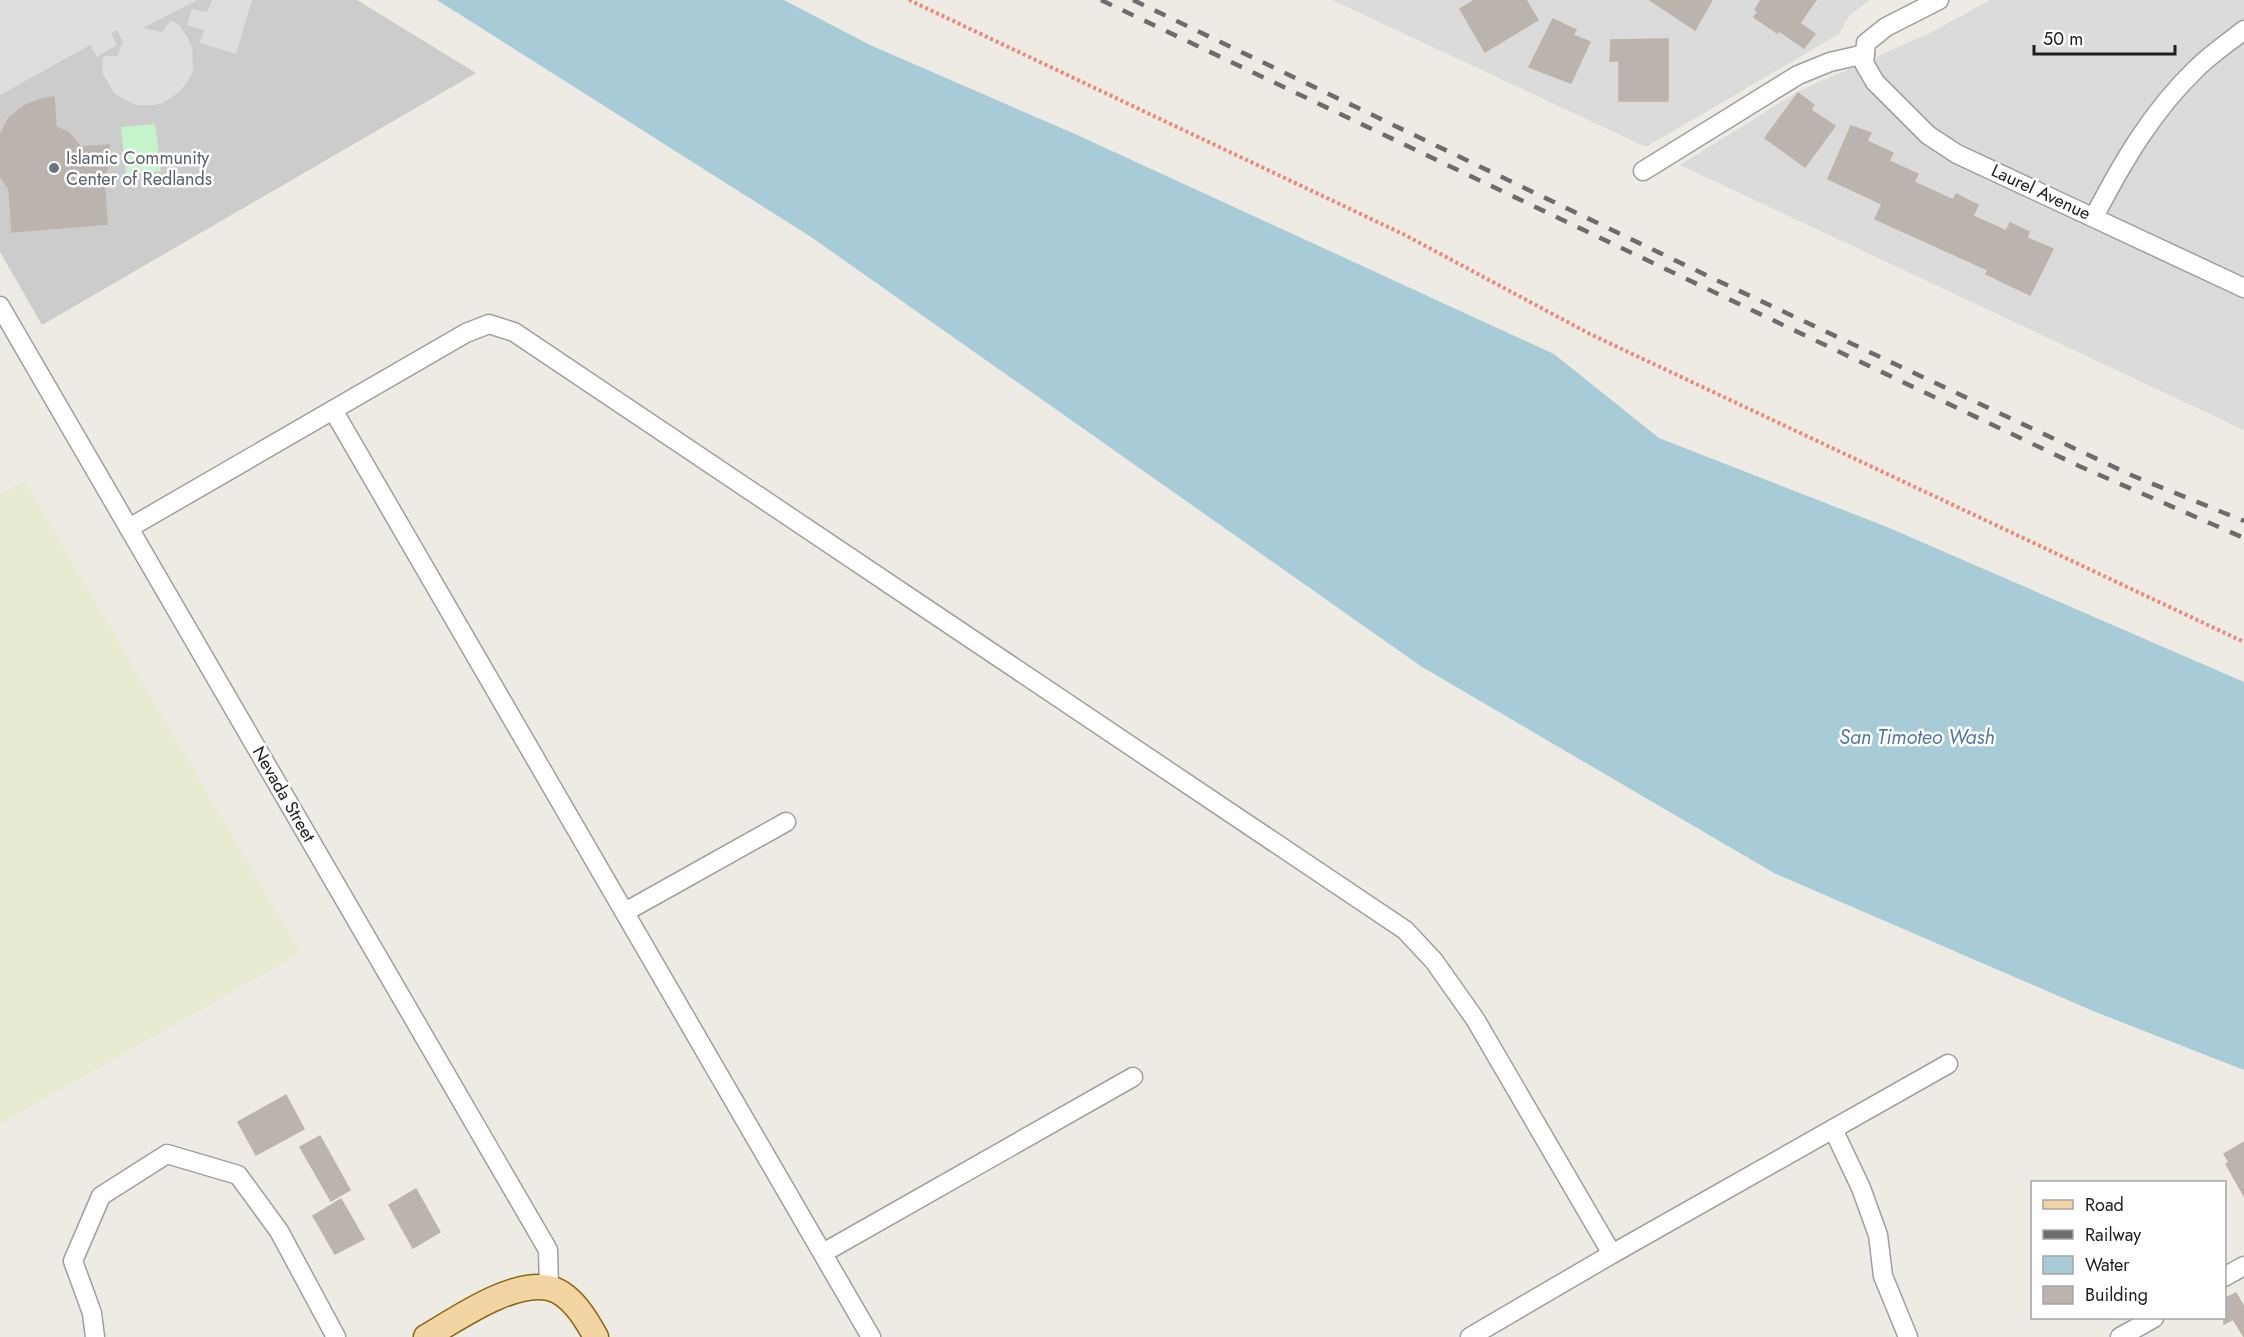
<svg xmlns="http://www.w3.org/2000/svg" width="2244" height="1337" font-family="Jost,sans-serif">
	<rect width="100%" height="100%" fill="#eeebe4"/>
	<!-- residential -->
	<g fill="#dcdbdb">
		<path d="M 1332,0 L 1870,0 L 1849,16 L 1839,34 L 1646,147 Z"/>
		<path d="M 1990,0 L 2244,0 L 2244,430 L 1680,165 L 1799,91 L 1932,32 Z"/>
	</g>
	<!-- religious -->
	<path fill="#ccc" d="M 0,0 L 357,0 L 476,73 L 42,325 L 0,252 Z"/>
	<!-- farmland -->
	<path fill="#e8ebd1" d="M 25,481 L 301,953 L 0,1124 L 0,494 Z"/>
	<!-- park -->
	<path fill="#c5f4cb" d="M 155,124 L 161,171 L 126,175 L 121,127 Z"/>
	<!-- parking -->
	<g fill="#dedede">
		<path d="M 0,0 L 197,0 L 143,28 L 162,32 L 171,20 L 179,25 L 188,38 L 192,48 L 193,71 L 188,81 L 179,92 L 163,103 L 155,105 L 135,105 L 126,100 L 114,93 L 102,72 L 103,56 L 117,56 L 123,41 L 117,30 L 111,33 L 117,45 L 97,57 L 90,45 L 0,95 Z"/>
		<path d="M 212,0 L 252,0 L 236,54 L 200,43 L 204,30 L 187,25 L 192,9 L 207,12 Z"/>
	</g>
	<!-- water -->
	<path fill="#a8cbd8" d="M 437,0 L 784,0 L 870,45 L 1075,134 L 1554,354 L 1659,438 L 1887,527 L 2244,682 L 2244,1070 L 2093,1011 L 1774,873 L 1422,667 L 811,237 Z"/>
	<!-- building -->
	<g fill="#bbb4ae" stroke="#beb3a8" stroke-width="1.5">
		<path d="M 1475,0 L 1526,0 L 1538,20 L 1485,52 L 1460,9 Z"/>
		<path d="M 1650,0 L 1712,0 L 1695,30 Z"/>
		<path d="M 1761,0 L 1816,0 L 1800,23 L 1815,34 L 1804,48 L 1779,31 L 1777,33 L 1754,17 L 1758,12 L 1755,10 Z"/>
		<path d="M 1553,19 L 1576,30 L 1573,35 L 1590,42 L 1571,83 L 1529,67 Z"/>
		<path d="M 1668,39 L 1668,101 L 1619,101 L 1619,61 L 1610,61 L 1611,40 Z"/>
		<path d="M 1798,93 L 1814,105 L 1811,110 L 1835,126 L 1805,167 L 1765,138 Z"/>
		<path d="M 54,97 L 56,127 L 68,132 L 81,147 L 109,145 L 109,164 L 104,178 L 107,224 L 12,232 L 9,189 L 0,176 L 0,135 L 9,118 L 24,106 L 42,99 Z"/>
		<path d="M 1851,126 L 1871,133 L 1867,141 L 1893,153 L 1889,161 L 1918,174 L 1914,182 L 1953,200 L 1956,194 L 1978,205 L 1973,216 L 2006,231 L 2010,223 L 2029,232 L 2027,238 L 2053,249 L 2030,295 L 1986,274 L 1988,270 L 1875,219 L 1882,204 L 1828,179 Z"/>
		<path d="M 286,1095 L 304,1129 L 256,1155 L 238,1122 Z"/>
		<path d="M 320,1136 L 350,1190 L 331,1201 L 300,1147 Z"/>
		<path d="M 2244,1142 L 2244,1196 L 2226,1164 L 2229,1162 L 2224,1154 Z"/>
		<path d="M 416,1189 L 440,1232 L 413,1248 L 389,1205 Z"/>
		<path d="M 341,1199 L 364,1239 L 335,1254 L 313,1216 Z"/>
		<path d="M 2236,1293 L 2244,1307 L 2244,1337 L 2233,1319 L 2224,1324 L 2224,1299 Z"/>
	</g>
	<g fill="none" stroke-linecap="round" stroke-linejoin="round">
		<!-- minor casing -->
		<g stroke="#9f9f9f" stroke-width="21">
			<g id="minor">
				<path d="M 1939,0 L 1886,27 L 1866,43 L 1864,63 L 1875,82 L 1928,135 L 1957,154 L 2244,288"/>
				<path d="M 1643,171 L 1798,75 L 1830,62 L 1865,54"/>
				<path d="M 2094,217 C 2122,163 2152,111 2197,68 C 2211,54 2228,43 2244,30"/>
				<path d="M 0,306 L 548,1250 L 549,1288"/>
				<path d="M 333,410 L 871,1337"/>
				<path d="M 129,528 L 466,333 L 489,324 L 514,332 L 1405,930 L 1434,961 L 1475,1019 L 1612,1254 L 1948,1064"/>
				<path d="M 625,912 L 786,822"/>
				<path d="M 1833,1129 L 1861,1188 L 1878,1235 L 1883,1276 L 1908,1337"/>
				<path d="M 823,1253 L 1133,1077"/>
				<path d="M 2224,1277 L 2244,1266"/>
				<path d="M 95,1337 L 92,1313 L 73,1261 L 101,1196 L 167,1154 L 238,1175 L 279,1231 L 336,1337"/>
				<path d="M 1470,1337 L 1612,1254"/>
				<path d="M 2120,1337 L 2154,1318"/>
			</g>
		</g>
		<!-- major casing -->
		<g stroke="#8a670d" stroke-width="27">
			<path id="major" d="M 426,1337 C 457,1319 512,1280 549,1288 C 571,1293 586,1319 596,1337"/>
		</g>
		<!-- path -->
		<path stroke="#ed8876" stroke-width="4" stroke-dasharray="3 3" stroke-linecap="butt" d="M 909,0 L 1405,235 L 1590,334 L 2244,642"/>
		<!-- minor -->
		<use href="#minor" stroke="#fff" stroke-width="18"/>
		<!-- major -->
		<use href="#major" stroke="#f3d5a4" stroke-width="24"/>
		<!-- rail -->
		<g stroke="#6c6c6c" stroke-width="4.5" stroke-dasharray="12 12" stroke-linecap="butt">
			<path d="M 1101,0 L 2079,466 L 2244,538"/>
			<path d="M 1133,0 L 1712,278 L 2131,475 L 2244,521"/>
		</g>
	</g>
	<!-- markers -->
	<circle fill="#6b7280" stroke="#fff" stroke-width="2" cx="54" cy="168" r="6"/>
	<g text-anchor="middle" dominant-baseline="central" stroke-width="5" stroke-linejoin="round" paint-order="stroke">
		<!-- worship labels -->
		<g font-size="18" fill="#5b616d" stroke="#fff" text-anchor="start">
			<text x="66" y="158">Islamic Community<tspan x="66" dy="21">Center of Redlands</tspan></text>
		</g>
		<!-- street labels -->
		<g font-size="18" fill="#1e1e1e" stroke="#fff">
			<text transform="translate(2041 192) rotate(25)">Laurel Avenue</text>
			<text transform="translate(284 794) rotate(60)">Nevada Street</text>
		</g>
		<!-- water labels -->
		<g font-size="20" font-style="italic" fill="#5277a5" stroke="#fff">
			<text x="1917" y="737">San Timoteo Wash</text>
		</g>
	</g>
	<!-- legend -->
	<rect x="2031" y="1181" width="195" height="138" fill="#ffffff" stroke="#a5a5a5" stroke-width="1.5"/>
	<rect x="2043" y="1200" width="30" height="9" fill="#f3d5a4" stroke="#a5a5a5" stroke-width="1.5"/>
	<text x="2085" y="1211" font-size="18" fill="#1e1e1e">Road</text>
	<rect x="2043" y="1230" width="30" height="9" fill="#6c6c6c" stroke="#a5a5a5" stroke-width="1.5"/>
	<text x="2085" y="1241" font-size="18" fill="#1e1e1e">Railway</text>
	<rect x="2043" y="1256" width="30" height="18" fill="#a8cbd8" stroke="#a5a5a5" stroke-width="1.5"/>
	<text x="2085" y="1271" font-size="18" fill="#1e1e1e">Water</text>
	<rect x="2043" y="1286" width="30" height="18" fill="#bbb4ae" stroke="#a5a5a5" stroke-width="1.5"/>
	<text x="2085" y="1301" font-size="18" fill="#1e1e1e">Building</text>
	<!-- scale -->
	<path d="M2034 45v9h141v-9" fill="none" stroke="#1e1e1e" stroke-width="3"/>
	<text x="2043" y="45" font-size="18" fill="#1e1e1e" stroke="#ffffff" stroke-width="4.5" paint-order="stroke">50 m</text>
</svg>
